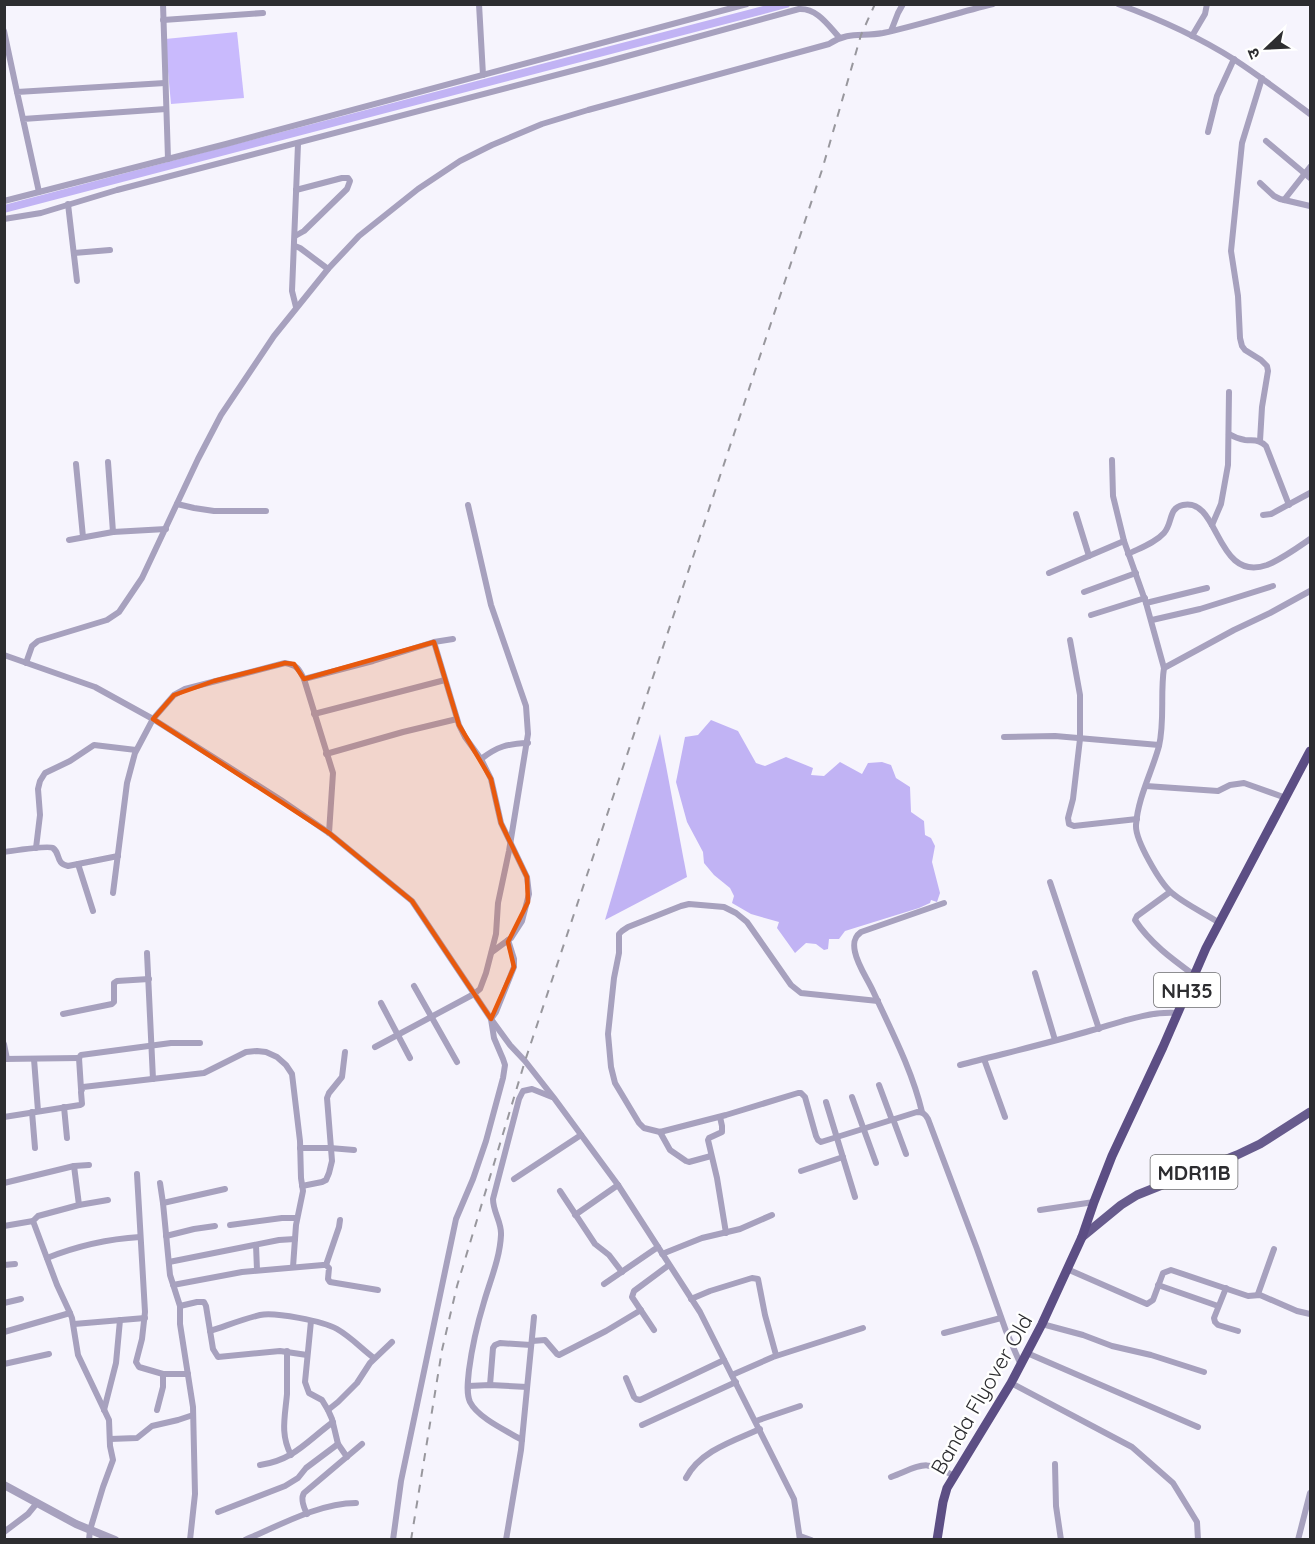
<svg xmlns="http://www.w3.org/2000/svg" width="1315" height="1544" font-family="Quicksand,'Noto Sans Devanagari',sans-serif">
	<rect width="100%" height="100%" fill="#f6f4fd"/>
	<!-- forest -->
	<path fill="#c9bafd" d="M 237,32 L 244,98 L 171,104 L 165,39 Z"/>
	<!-- water -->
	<g fill="#c1b3f4">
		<path d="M 711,720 L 738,731 L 756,763 L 765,766 L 786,757 L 813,768 L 811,775 L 824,776 L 840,762 L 862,774 L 868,763 L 882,762 L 891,765 L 896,778 L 910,787 L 911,812 L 924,821 L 925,835 L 931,838 L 935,846 L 932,862 L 940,893 L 937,902 L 931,900 L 930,903 L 919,908 L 845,931 L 839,939 L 829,939 L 828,949 L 824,950 L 816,944 L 806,943 L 795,953 L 777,928 L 779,922 L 751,914 L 732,903 L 734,896 L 730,888 L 714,875 L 704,863 L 703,852 L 687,822 L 676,782 L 685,737 L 698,735 Z"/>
		<path d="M 660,734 L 687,877 L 605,920 Z"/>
	</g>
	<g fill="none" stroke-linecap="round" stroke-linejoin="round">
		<!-- canal -->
		<path stroke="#c1b3f4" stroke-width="8" d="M 4,209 L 786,4"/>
		<!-- minor -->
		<g stroke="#a7a1be" stroke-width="6">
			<path d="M 163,4 L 168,159"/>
			<path d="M 479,4 L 483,75"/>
			<path d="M 1118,4 C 1159,19 1199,37 1235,60 C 1261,77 1286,96 1310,114"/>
			<path d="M 163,20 L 263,13"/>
			<path d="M 4,31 L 17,92"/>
			<path d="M 891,31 L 898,13 L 903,4"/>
			<path d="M 1192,36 L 1205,14 L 1207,4"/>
			<path d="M 23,119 L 17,92 L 165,83"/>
			<path d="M 1208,132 L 1217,96 L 1234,59"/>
			<path d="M 1266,141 L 1310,178"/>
			<path d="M 1260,183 L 1274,196 L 1280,199 L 1310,206"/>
			<path d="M 39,192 L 23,119 L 166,109"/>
			<path d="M 1284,200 L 1310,167"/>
			<path d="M 4,201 L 226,144 L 747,4"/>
			<path d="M 68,204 L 77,281"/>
			<path d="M 4,219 L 41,213 L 117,190 L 602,63 L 799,9 C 817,8 828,25 839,37"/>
			<path d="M 295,236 L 304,231 L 347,189 L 350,181 L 348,178 L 342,178 L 296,190"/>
			<path d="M 295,246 L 300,248 L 328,269"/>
			<path d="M 74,253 L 110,250"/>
			<path d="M 296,307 L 292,291 L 298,144"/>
			<path d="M 1229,434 C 1234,437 1239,439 1245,440 C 1254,441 1259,439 1266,446 L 1289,505"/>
			<path d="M 1260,441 L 1262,407 L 1268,371 L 1267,366 L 1261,360 L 1245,350 L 1242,346 L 1240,338 L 1238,296 L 1231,251 L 1242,143 L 1262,78"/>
			<path d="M 1112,460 L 1113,496 L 1124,541 L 1146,603 L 1164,668 C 1160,694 1165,720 1159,746 C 1152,772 1138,797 1136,825 C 1135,840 1160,883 1172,893 C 1185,904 1204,913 1218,922"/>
			<path d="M 108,462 L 113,532"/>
			<path d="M 76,464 L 83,537"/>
			<path d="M 177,504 L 194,508 L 214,511 L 266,511"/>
			<path d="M 1076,514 L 1089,556"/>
			<path d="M 1263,515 L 1271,514 L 1310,493"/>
			<path d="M 1212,525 L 1221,504 L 1228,465 L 1229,392"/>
			<path d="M 69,540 L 113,532 L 166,529"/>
			<path d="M 1128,554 C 1140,548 1155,543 1164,533 C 1173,523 1168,508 1183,505 C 1220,497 1215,583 1267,565 C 1282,559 1297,548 1310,539"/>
			<path d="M 1049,573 L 1124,541"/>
			<path d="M 1084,592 L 1136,573"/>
			<path d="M 1146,603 L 1207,588"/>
			<path d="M 1091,615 L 1145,598"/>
			<path d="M 1152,620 L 1200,609 L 1273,586"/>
			<path d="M 1070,640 L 1080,695 L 1080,739 L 1073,799 L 1068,818 L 1069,824 L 1074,826 L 1137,819"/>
			<path d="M 434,642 L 459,725 L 465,737 L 481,759 L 491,779 L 501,823 L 527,877 L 529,894 L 522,921 L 511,938 L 492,952"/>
			<path d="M 4,655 L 95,687 L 153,719 L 281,800 L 329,833 L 412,901 L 491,1019 L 510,1045 L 525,1061 L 554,1098 L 618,1185 L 700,1312 L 794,1499 L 800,1540"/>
			<path d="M 26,663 L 32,646 L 38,641 L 107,620 L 119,612 L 142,578 L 198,459 L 221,415 L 274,336 L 328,269 L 359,236 L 418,189 L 460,161 L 492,145 L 542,124 L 588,110 L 829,44 C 849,31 861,37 883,33 C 920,25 956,13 993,4"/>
			<path d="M 1164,668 L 1234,630 L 1270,613 L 1310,591"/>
			<path d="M 304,679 L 373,661 L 434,642 L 453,639"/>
			<path d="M 314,714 L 445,680"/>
			<path d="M 1004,737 L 1055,736 L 1159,745"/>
			<path d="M 326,754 L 403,732 L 457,719"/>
			<path d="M 481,759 C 498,746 507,744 528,743"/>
			<path d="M 1146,786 L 1218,791 L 1230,785 L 1244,783 L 1286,798"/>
			<path d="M 36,848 L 40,815 L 38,789 L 40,781 L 45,773 L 70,761 L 94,745 L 136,750"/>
			<path d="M 4,852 C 12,851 48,845 53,848 C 61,854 55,863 68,866 L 118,856"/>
			<path d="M 78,864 L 93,911"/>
			<path d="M 1050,882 L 1099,1029"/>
			<path d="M 1170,892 L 1137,916 L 1135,920 C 1150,943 1172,959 1194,975"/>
			<path d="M 113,893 L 127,783 L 135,753 L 153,719 L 174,695 L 185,689 L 285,663 C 297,665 299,669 304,679 L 333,773 L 329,833"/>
			<path d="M 147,953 L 153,1079"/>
			<path d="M 1035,973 L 1055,1040"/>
			<path d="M 414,986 L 457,1062"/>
			<path d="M 878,1001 L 801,993 L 791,985 L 747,922 L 736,913 L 724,907 L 689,904 L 681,906 L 628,927 L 622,931 L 619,934 L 619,953 L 614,978 L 608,1034 L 611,1067 L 615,1083 L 639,1123 L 644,1128 L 660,1132 L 726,1115 L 798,1093 L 801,1093 L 805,1097 L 816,1136 L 818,1140 L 821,1142 L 917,1112 C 923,1112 925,1114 928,1119 L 977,1249 L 1006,1331 L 1021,1365"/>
			<path d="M 381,1003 L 410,1058"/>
			<path d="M 63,1014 L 112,1004 L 114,1002 L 114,983 L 117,981 L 149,979"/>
			<path d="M 4,1044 L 7,1059"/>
			<path d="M 375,1047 L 474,994 L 480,989 L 486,973 L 496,934 L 498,903 L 509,851 L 528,734 L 526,706 L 491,605 L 468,505"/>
			<path d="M 4,1059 L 79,1058"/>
			<path d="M 34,1059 L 38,1111"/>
			<path d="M 984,1059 L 1005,1117"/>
			<path d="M 960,1065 C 1002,1054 1045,1044 1086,1032 C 1116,1024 1146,1011 1177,1013"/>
			<path d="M 879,1085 L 892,1120"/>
			<path d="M 81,1089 L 79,1058 L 81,1055 L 171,1043 L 200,1043"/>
			<path d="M 852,1097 L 876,1163"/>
			<path d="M 826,1102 L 855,1197"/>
			<path d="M 64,1107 L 67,1138"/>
			<path d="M 32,1112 L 35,1148"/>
			<path d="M 922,1112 C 912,1070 891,1030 873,991 C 867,978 858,966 855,952 C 853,943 854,937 861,932 L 944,903"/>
			<path d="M 4,1117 L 80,1105 L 82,1104 L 81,1092 L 83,1087 L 204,1073 L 246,1052 L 257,1051 L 266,1052 L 277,1057 L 286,1065 L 292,1074 L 300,1141 L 301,1178 L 303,1191 L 296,1225 L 293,1267"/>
			<path d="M 720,1117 L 722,1126 L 722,1132 L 709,1138 L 708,1140 L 717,1178 L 726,1233"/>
			<path d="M 893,1119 L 906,1154"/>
			<path d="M 660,1132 L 670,1150 L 686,1161 L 689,1162 L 711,1156"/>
			<path d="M 300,1148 L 330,1148 L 354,1150"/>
			<path d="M 801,1171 L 843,1157"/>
			<path d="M 137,1174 L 145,1312 L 142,1339 L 136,1362 L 139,1367 L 163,1374 L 188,1374"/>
			<path d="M 514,1179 L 581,1135"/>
			<path d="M 4,1183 L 74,1166 L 89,1165"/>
			<path d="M 160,1183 L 163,1203"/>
			<path d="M 302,1186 L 322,1182 L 326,1180 L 329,1173 L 332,1161 L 327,1098 L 329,1093 L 342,1077 L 345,1052"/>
			<path d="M 560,1191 L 595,1244 L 609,1255 L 622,1272"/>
			<path d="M 79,1205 L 108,1200"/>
			<path d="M 1040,1210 L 1094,1202"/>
			<path d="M 575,1215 L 618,1185"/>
			<path d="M 230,1225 L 282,1218 L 297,1218"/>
			<path d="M 4,1226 L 33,1221"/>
			<path d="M 166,1236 L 194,1229 L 215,1226"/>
			<path d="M 256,1245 L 257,1270"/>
			<path d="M 662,1254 L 702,1238 L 740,1229 L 772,1215"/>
			<path d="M 47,1258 C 77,1246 107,1239 140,1237"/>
			<path d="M 169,1262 L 279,1240 L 295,1239"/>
			<path d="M 4,1265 L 15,1264"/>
			<path d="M 326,1265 L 339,1227 L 340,1220"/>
			<path d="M 1067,1269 L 1147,1304 L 1153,1300 L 1163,1273 L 1171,1270 L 1248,1296 L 1260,1295 L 1297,1311 L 1310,1314"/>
			<path d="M 604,1284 L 658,1247"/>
			<path d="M 173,1285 L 242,1272 L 323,1265 L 326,1265 L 329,1268 L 328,1279 L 330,1282 L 378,1290"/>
			<path d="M 1158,1285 L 1218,1306"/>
			<path d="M 1226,1288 L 1214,1318 L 1215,1322 L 1218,1325 L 1238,1331"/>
			<path d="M 1258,1294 L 1274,1249"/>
			<path d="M 691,1299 L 710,1291 L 752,1278 L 758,1279 L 765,1315 L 776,1355"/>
			<path d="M 4,1303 L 21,1299"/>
			<path d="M 180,1306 L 197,1302 L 204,1302 L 206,1306 L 213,1349 L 218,1357 L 280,1351 L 307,1355"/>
			<path d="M 70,1313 L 72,1318 L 78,1355 L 109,1420 L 110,1446 L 113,1460 L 103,1487 L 90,1530 L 89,1540"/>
			<path d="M 311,1321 L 305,1382 L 309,1393 L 322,1400 L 328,1410 L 332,1419 L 338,1444 L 347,1457"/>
			<path d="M 74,1324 L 145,1318"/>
			<path d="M 1042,1324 L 1083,1335 L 1112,1346 L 1151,1355 L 1204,1372"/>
			<path d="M 654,1330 L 632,1297 L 634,1291 L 669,1265"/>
			<path d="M 210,1331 C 226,1326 243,1319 260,1315 C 275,1312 323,1321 337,1329 C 351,1337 362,1349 374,1358"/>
			<path d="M 4,1332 L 70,1313 L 57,1285 L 33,1221 L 38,1216 L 79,1205 L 74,1166"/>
			<path d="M 944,1333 L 1001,1318"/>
			<path d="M 532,1341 L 545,1340 L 557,1354 L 559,1355 L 606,1331 L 641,1310"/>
			<path d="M 287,1351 C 287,1366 287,1380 287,1394 C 285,1417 280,1434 291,1455"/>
			<path d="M 1027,1353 L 1198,1427"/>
			<path d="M 4,1364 L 49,1354"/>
			<path d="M 732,1375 L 773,1357 L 863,1328"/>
			<path d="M 626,1378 L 634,1397 L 636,1399 L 640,1400 L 724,1360"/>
			<path d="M 1011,1383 L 1132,1447 L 1173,1483 L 1197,1522 L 1198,1540"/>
			<path d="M 490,1385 L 493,1348 L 495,1345 L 500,1343 L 531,1345"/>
			<path d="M 468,1386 L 490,1385 L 527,1387"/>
			<path d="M 104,1410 L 116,1363 L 120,1320"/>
			<path d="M 157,1410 L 163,1387 L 163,1374"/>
			<path d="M 328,1410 L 338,1402 L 357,1383 L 370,1363 L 392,1342"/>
			<path d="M 756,1421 L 800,1406"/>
			<path d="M 642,1425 L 736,1382"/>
			<path d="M 110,1439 L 137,1438 L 152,1426 L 178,1420 L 193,1415"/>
			<path d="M 522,1440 C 507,1431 478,1418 470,1402 C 466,1393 468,1380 469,1370 C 472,1347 477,1325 484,1302 C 490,1281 500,1258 501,1235 C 502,1223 493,1212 493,1199 L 519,1099 L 523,1091 L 532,1089 L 552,1097"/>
			<path d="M 1055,1464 L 1056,1506 L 1061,1540"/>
			<path d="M 260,1465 C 294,1460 307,1441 333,1422"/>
			<path d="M 891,1477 C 920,1466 925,1458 954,1476"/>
			<path d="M 686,1478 C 700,1451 733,1441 760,1429"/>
			<path d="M 218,1512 L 285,1486 L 298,1478 L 306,1468 L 338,1444"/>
			<path d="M 307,1514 C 304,1508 300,1499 304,1493 L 362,1444"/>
			<path d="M 4,1532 L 28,1514 L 37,1503"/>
			<path d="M 800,1536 L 811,1540"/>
			<path d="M 190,1540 L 195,1494 L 193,1407 L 180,1324 L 180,1306 L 170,1275 L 163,1203 L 225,1189"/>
			<path d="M 245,1540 C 278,1526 319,1503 356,1503"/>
			<path d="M 393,1540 L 401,1481 L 456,1219 L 473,1179 L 486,1141 L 503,1078 L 505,1065 L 503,1059 L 494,1038 L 491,1019 L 496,1012 L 514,967 L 514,959 L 508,940"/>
			<path d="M 506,1540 L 521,1450 L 534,1317"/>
			<path d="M 1298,1540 L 1310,1493"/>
		</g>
		<!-- tertiary -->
		<path stroke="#a7a1be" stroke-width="8" d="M 4,1485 L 76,1524 L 115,1540"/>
		<!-- primary -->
		<path stroke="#675b8d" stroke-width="9" d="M 1082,1237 L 1121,1205 L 1137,1195 L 1237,1155 L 1260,1144 L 1310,1112"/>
		<!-- trunk -->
		<path stroke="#5c4e84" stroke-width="9" d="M 937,1540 L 943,1502 L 947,1488 L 1011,1383 L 1042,1324 L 1082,1237 L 1094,1202 L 1112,1156 L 1163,1047 L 1206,948 L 1310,751"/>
		<!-- rail -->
		<path stroke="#98979d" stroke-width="2" stroke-dasharray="8 8" stroke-linecap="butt" d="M 411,1540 L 442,1350 L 457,1286 L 525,1061 L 822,170 L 861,35 L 875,4"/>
	</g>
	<!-- marked area -->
	<path fill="#e8590c" fill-opacity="0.2" stroke="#e8590c" stroke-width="4.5" stroke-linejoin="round" d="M 434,642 L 459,725 L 491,779 L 501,823 L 527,877 L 528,902 L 508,942 L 514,967 L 491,1019 L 412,901 L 329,833 L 153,719 L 174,695 L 214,681 L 285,663 L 294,664 L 304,679 Z"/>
	<g text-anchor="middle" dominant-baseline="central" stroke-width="5" stroke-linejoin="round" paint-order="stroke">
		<!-- shield labels -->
		<g fill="#fff" stroke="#6c6c6e" stroke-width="1.5">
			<rect x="1154" y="973" width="66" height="34" rx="4.5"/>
			<rect x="1150.5" y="1155" width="87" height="34" rx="4.5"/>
		</g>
		<g font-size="20" font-weight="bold" fill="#2d2d30">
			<text x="1187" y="990">NH35</text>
			<text x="1194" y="1172">MDR11B</text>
		</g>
		<!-- street labels -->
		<g font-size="21" fill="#2d2d30" stroke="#fff">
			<text transform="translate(981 1394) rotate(-60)">Banda Flyover Old</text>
		</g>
	</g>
	<!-- border -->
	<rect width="1315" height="1544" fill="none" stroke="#2d2d30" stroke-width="12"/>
	<!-- north arrow -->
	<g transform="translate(1267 48) rotate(247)" stroke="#ffffff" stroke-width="4.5" paint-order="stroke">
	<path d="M0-4.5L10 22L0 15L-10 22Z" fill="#2d2d30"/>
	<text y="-9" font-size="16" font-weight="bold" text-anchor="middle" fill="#2d2d30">उ</text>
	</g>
</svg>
